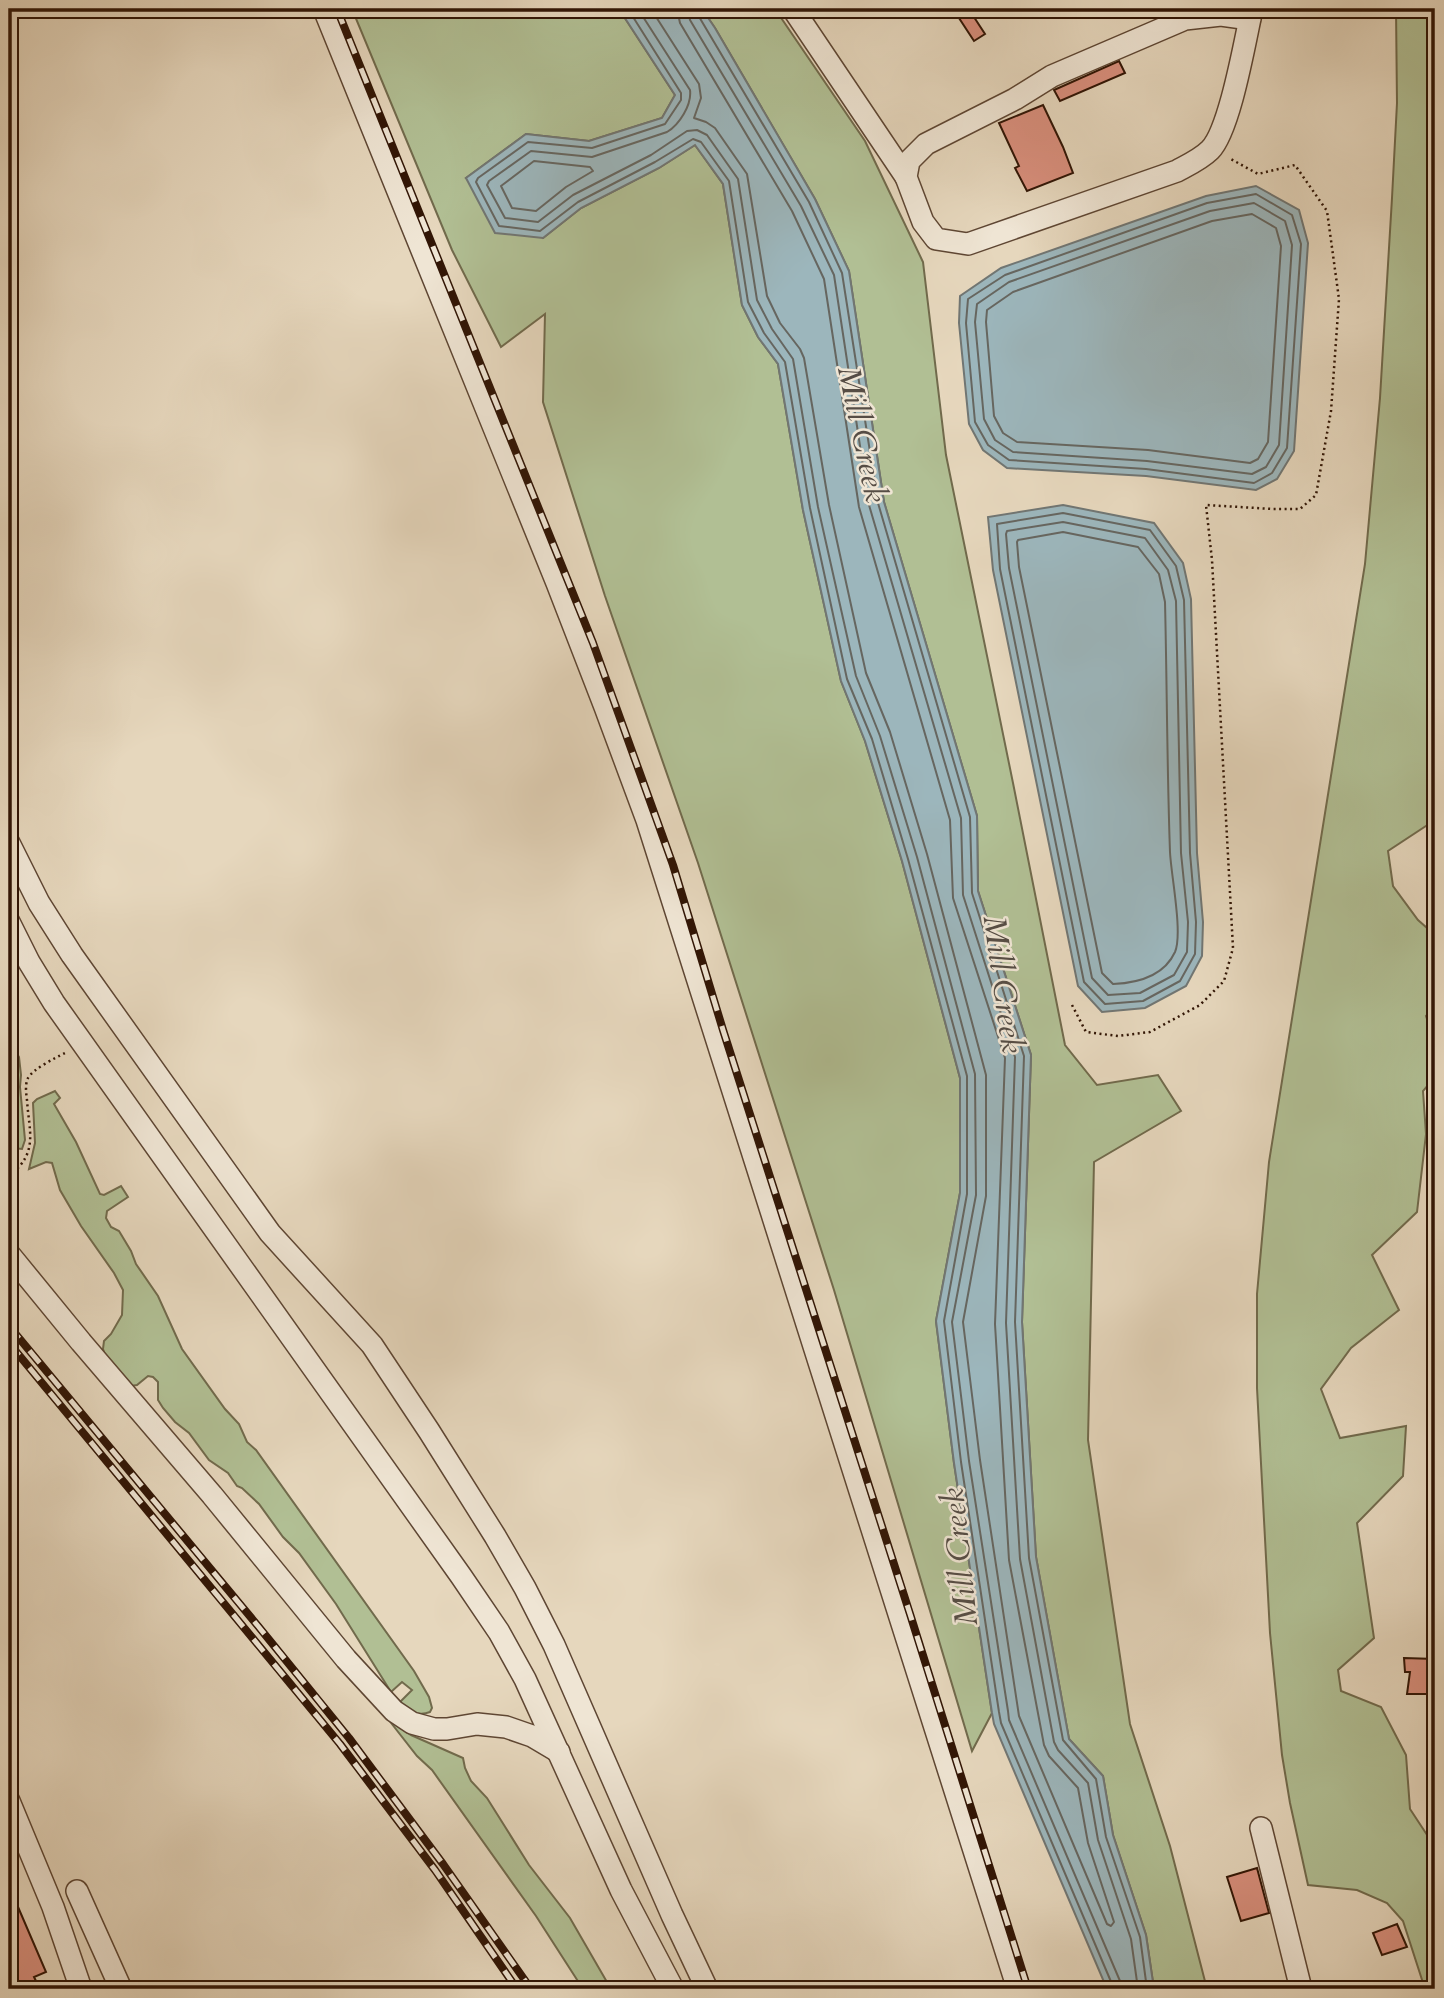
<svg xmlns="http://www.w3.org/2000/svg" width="1444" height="1998" font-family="Cardo,serif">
	<rect width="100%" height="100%" fill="#e6d7bd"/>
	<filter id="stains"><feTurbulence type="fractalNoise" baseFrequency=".00286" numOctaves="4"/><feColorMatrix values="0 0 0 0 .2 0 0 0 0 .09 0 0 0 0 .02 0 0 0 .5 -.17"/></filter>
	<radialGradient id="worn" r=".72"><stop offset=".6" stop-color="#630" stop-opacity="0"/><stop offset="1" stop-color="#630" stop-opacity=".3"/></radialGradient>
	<!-- green -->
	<g fill="#b1bf94" stroke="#716a4c" stroke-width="2">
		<path d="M 352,9 L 619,9 L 675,95 L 662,118 L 589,141 L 526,134 L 466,178 L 543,238 L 581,208 L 659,168 L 695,145 L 723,184 L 742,305 L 758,337 L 778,364 L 803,510 L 841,681 L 865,741 L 902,861 L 960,1078 L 960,1193 L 936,1321 L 954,1463 L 992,1713 L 972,1751 L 834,1290 L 698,863 L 605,596 L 543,402 L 545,314 L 501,347 L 452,250 Z"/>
		<path d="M 702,9 L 775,9 L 865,141 L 923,262 L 946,455 L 1013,783 L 1065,1045 L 1097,1085 L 1158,1075 L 1181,1111 L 1094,1162 L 1088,1440 L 1130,1724 L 1170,1846 L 1207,1989 L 1154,1989 L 1146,1935 L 1113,1835 L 1103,1776 L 1069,1739 L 1036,1557 L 1022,1322 L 1031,1055 L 978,891 L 977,816 L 884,502 L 849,271 L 815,199 L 715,28 Z"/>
		<path d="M 1396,9 L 1435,9 L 1435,820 L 1388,851 L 1393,886 L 1418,920 L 1435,935 L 1435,1006 L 1426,1016 L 1435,1042 L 1435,1077 L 1423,1091 L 1426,1134 L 1417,1212 L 1372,1255 L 1399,1310 L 1351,1348 L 1321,1389 L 1340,1438 L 1406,1426 L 1403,1476 L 1357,1523 L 1374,1638 L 1338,1670 L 1341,1691 L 1381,1707 L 1406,1755 L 1410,1809 L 1435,1847 L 1435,1989 L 1425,1989 L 1403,1921 L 1387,1903 L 1357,1890 L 1308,1885 L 1290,1803 L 1282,1755 L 1270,1633 L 1257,1388 L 1257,1294 L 1269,1162 L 1365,564 L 1380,398 L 1392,198 L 1397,103 Z"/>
		<path d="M 9,1040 L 19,1057 L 21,1075 L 20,1087 L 25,1140 L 22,1149 L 13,1148 L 9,1143 Z"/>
		<path d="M 55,1091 L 60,1098 L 54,1104 L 76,1142 L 100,1194 L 104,1195 L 121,1186 L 128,1197 L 107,1211 L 106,1218 L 111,1227 L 119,1231 L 131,1251 L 136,1264 L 158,1296 L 182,1349 L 225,1409 L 239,1424 L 247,1442 L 256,1450 L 414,1671 L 429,1697 L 432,1708 L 430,1712 C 417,1717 409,1710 398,1704 L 412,1690 L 402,1682 L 391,1692 L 336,1604 L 299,1553 L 283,1537 L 259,1504 L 242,1488 L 237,1486 L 228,1473 L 209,1460 L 189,1433 L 175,1422 L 163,1408 L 158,1400 L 158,1382 L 153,1377 L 148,1376 L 137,1385 L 131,1386 L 105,1355 L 103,1349 L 104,1341 L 111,1334 L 122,1315 L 123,1290 L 114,1273 L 81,1226 L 60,1190 L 52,1163 L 46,1162 L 29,1169 L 35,1143 L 33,1103 L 37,1099 Z"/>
		<path d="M 388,1719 L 411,1735 L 463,1758 L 465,1768 L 471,1781 L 487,1798 L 529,1865 L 570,1918 L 611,1989 L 583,1989 L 536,1916 L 432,1770 L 417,1756 Z"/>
	</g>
	<!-- water -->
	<g fill="#9cb6bc" stroke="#717673" stroke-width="2">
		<path d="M 619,9 L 702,9 L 715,28 L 815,199 L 849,271 L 884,502 L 977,816 L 978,891 L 1031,1055 L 1022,1322 L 1036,1557 L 1069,1739 L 1103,1776 L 1113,1835 L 1146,1935 L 1154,1989 L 1107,1989 L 994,1724 L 992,1713 L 954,1463 L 936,1321 L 960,1193 L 960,1078 L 902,861 L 865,741 L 841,681 L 803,510 L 778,364 L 758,337 L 742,305 L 723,184 L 695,145 L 659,168 L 581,208 L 543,238 L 495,233 L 466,178 L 526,134 L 589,141 L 662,118 L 675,95 Z"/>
		<path d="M 1256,186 L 1299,210 L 1308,243 L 1294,451 L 1277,479 L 1256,490 L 1146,476 L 1007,468 L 983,450 L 969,424 L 959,323 L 960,296 L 1001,268 L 1206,196 Z"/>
		<path d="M 1063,505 L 1154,523 L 1183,563 L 1191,599 L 1197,853 L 1203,922 L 1202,956 L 1186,986 L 1145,1008 L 1102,1012 L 1078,986 L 993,570 L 988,517 Z"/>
	</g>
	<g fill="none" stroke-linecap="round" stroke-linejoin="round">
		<!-- shore -->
		<g stroke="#666660" stroke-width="2">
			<path d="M 628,9 L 681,93 L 681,100 L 665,124 L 592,148 L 528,142 L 478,178 L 476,182 L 499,226 L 540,231 L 578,202 L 655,162 L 693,139 L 701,142 L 729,181 L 748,302 L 764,333 L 785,362 L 810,508 L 847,679 L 872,739 L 908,859 L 967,1076 L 967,1194 L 944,1321 L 961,1462 L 999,1712 L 1001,1723 L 1112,1984 L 1113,1989"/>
			<path d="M 638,9 L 690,90 C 692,105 679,125 667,132 L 592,157 L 531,151 L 489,181 L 487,185 L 505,218 L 538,222 L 573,195 L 651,155 L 687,131 L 697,130 L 707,135 L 738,179 L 757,300 L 772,329 L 793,359 L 818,507 L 856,676 L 880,736 L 917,857 L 975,1074 L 976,1195 L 952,1322 L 969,1461 L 1008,1711 L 1009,1720 L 1120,1981 L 1122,1989"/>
			<path d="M 651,9 L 699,84 L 701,98 L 694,118 L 706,122 L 715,128 L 747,174 L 767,296 L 780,323 L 800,349 L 804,358 L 829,505 L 866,673 L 890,732 L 927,854 L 986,1075 L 986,1196 L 963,1322 L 980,1460 L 1019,1716 L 1107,1924 L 1111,1926 L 1114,1922 L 1088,1843 L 1078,1788 L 1049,1756 L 1044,1745 L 1009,1560 L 995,1324 L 1005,1058 L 953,898 L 950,820 L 859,507 L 824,279 L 792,211 L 680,23 L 677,9"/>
			<path d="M 688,9 L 690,20 L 801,206 L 834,275 L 869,505 L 961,818 L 963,895 L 1015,1057 L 1006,1323 L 1020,1559 L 1054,1742 L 1058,1750 L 1088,1783 L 1098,1840 L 1131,1939 L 1138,1989"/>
			<path d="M 696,9 L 698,15 L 809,202 L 842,273 L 878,503 L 970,817 L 972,893 L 1024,1056 L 1015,1322 L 1029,1558 L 1063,1740 L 1096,1779 L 1106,1837 L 1140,1937 L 1147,1989"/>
			<path d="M 534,161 L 590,167 L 593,171 L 566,187 L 536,211 L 512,208 L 501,186 Z"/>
			<path d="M 1256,194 L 1292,215 L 1301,244 L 1287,448 L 1272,473 L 1254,483 L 1146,469 L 1009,460 L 988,445 L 975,422 L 966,323 L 968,299 L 1005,275 L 1207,203 Z"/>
			<path d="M 1254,203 L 1285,221 L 1292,245 L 1279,445 L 1266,467 L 1252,474 L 1147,461 L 1013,452 L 995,440 L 984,419 L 975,322 L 977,304 L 1009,282 L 1210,211 Z"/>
			<path d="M 1252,214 L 1276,228 L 1281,246 L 1268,442 L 1258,459 L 1250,463 L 1148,450 L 1017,442 L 1003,433 L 994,416 L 986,322 L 987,310 L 1013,292 L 1212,221 Z"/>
			<path d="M 1063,513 L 1150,530 L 1176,566 L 1184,600 L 1190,853 L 1196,922 L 1195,954 L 1180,981 L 1143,1001 L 1105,1004 L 1084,982 L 1000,569 L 997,524 Z"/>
			<path d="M 1063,522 L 1145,538 L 1168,570 L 1176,601 L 1181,853 L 1188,922 L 1187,952 L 1174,975 L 1140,993 L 1108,995 L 1092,978 L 1009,568 L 1006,534 L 1007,531 Z"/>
			<path d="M 1063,532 L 1138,547 L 1159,574 L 1165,602 C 1167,685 1167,769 1170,852 C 1171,875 1183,933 1175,952 C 1164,976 1137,983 1113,984 L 1102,973 L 1019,567 L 1017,542 L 1018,540 Z"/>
		</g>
	</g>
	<!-- building -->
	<g fill="#d98f7d" stroke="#311505" stroke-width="2">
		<path d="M 970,11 L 985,34 L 974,41 L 959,18 Z"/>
		<path d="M 1119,61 L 1125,73 L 1060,101 L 1054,90 Z"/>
		<path d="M 1043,105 L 1063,147 L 1073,173 L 1027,191 L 1015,168 L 1019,166 L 999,123 Z"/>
		<path d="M 1404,1658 L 1435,1659 L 1435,1694 L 1407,1694 L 1410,1672 L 1405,1672 Z"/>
		<path d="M 1257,1868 L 1269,1913 L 1241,1921 L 1227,1877 Z"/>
		<path d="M 9,1886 L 46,1972 L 34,1977 L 40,1989 L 9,1989 Z"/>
		<path d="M 1397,1924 L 1407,1947 L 1382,1955 L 1373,1933 Z"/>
	</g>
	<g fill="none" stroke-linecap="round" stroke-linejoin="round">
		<!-- minor casing -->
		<g stroke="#5e4633" stroke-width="24">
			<g id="minor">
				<path d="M 324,9 L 557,583 L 605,707 L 647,820 L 1018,1989"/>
				<path d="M 793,9 L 906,177"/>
				<path d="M 1250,19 L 1221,15 L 1185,19 L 1052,76 L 1015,99 L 926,144 L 909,161 L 906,177 L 923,222 L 936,239 L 968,244 L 1177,171 C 1188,165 1201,159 1210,150 C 1230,130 1245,40 1252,9"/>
				<path d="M 9,843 L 39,903 L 72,955 L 270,1233 L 372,1345 L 429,1431 L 495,1536 L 525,1588 L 554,1645 L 672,1915 L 707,1989"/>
				<path d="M 9,922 L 29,962 L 54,1003 L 461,1576 L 499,1632 L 525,1679 L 621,1890 L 673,1989"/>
				<path d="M 9,1254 L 81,1342 L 212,1495 L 346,1659 L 394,1711 L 412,1723 L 434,1729 L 447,1729 L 477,1724 L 506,1727 L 532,1736 L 559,1752"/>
				<path d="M 9,1801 L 53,1907 L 81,1989"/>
				<path d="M 1261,1828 L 1301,1989"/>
				<path d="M 77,1891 L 121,1989"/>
			</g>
		</g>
		<!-- path -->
		<g stroke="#311505" stroke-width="2.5" stroke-dasharray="2 3.5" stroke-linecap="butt">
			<path d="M 1072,1005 L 1086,1032 L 1118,1036 L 1150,1032 L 1200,1005 L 1224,981 L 1233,948 L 1212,560 L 1206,505 L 1273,509 L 1300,509 L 1316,495 L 1331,411 L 1339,299 L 1327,211 L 1295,165 L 1258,174 L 1229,158"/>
			<path d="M 9,1176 C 39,1153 29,1132 27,1100 C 26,1093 25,1084 28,1078 C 33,1069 55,1058 65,1053"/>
		</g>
		<!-- minor -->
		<use href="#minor" stroke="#efe5d4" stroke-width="21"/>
		<!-- rail casing -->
		<g stroke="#311505" stroke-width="8">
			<g id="rail">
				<path d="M 337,9 L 593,643 L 673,865 L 723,1030 L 910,1614 L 1028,1989"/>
				<path d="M 9,1326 L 258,1626 L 349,1738 L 443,1864 L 531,1989"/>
				<path d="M 9,1343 L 340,1744 L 435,1870 L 517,1989"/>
			</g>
		</g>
		<!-- rail -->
		<use href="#rail" stroke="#efe5d4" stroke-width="5" stroke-dasharray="16" stroke-linecap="butt"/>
	</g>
	<g text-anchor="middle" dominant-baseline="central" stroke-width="5" stroke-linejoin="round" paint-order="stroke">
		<!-- water labels -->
		<g font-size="32" font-style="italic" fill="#564d45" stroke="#efe5d4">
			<text transform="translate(862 434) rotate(78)">Mill Creek</text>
			<text transform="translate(1003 984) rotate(82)">Mill Creek</text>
			<text transform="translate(960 1557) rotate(-96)">Mill Creek</text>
		</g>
	</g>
	<!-- margin -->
	<rect width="1444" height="1998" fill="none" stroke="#e6d7bd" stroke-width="35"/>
	<rect x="10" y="10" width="1423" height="1977" fill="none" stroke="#311505" stroke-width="3.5"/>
	<rect x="18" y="18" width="1409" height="1963" fill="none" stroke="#311505" stroke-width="2"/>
	<rect width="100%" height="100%" filter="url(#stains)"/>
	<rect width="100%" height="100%" fill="url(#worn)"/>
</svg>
